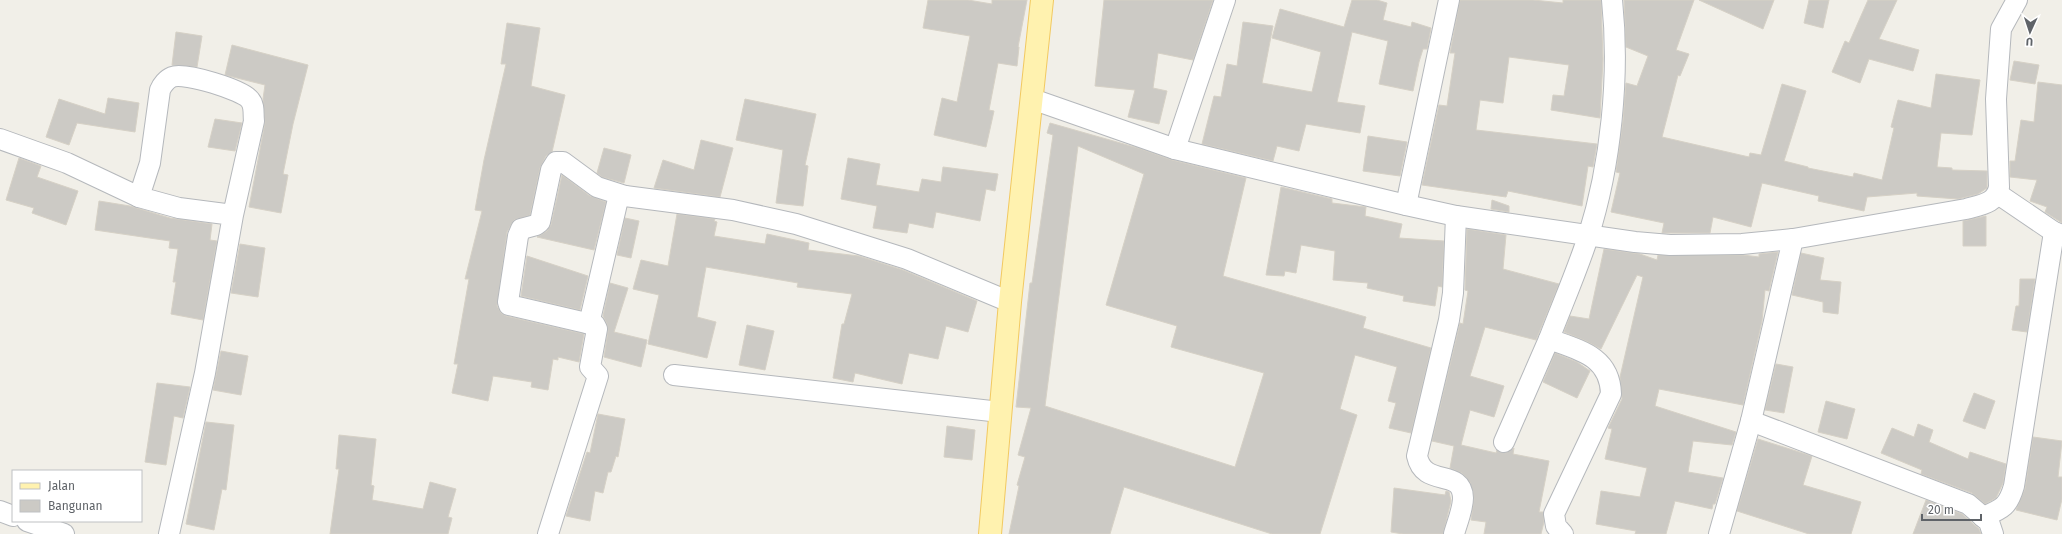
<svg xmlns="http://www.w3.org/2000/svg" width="2062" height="534" font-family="'Fira Sans',sans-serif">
	<rect width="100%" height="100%" fill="#f1efe8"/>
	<!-- building -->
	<g fill="#cccac5" stroke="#d6d1c6" fill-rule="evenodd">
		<path d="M 928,0 L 968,0 L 992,4 L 992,0 L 1027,0 L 1018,47 L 1019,47 L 1017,66 L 998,63 L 989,110 L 994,111 L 986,147 L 934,135 L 942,98 L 957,102 L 970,36 L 923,28 Z"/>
		<path d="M 1104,0 L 1213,0 L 1193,60 L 1158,53 L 1153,88 L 1167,91 L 1159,124 L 1128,117 L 1135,90 L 1095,86 Z"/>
		<path d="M 1352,0 L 1377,0 L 1387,3 L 1383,20 L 1411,27 L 1412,22 L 1431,28 L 1427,49 L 1423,49 L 1419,62 L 1413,91 L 1379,84 L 1388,41 L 1352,32 L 1337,102 L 1365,106 L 1360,133 L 1306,124 L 1299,151 L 1277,146 L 1273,161 L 1202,144 L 1214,96 L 1221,97 L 1227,64 L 1237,66 L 1243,22 L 1273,26 L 1262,83 L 1312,92 L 1321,52 L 1272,38 L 1280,9 L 1344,27 Z"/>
		<path d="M 1460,0 L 1533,0 L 1563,3 L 1563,0 L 1601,0 L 1603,59 L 1600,118 L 1551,110 L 1553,95 L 1564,96 L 1569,65 L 1509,57 L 1503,103 L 1480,100 L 1476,130 L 1597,144 L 1593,167 L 1588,166 L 1582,206 L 1508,191 L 1506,197 L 1422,185 L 1439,105 L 1447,106 L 1455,53 L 1450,53 Z"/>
		<path d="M 1624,0 L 1694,0 L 1676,50 L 1689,54 L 1680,76 L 1678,75 L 1662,137 L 1749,157 L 1750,153 L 1761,155 L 1782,84 L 1806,91 L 1784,161 L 1808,167 L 1808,168 L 1853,177 L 1854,173 L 1882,180 L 1894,128 L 1891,127 L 1898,100 L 1931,108 L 1936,74 L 1980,80 L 1972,135 L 1941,133 L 1937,167 L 1952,168 L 1952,170 L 1987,171 L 1987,188 L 1978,194 L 1958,199 L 1917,196 L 1917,193 L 1867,197 L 1864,211 L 1818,201 L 1819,196 L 1762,183 L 1751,227 L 1713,217 L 1710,233 L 1662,233 L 1664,223 L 1611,212 L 1620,173 L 1616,172 L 1623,121 L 1626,83 L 1637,86 L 1648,56 L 1626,47 Z"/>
		<path d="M 1699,0 L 1774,0 L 1763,29 Z"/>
		<path d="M 1809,0 L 1829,0 L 1823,28 L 1804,23 Z"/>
		<path d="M 1868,0 L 1897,0 L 1879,39 L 1919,50 L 1913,71 L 1869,59 L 1860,83 L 1832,72 L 1845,41 L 1849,43 Z"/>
		<path d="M 507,23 L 540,28 L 531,86 L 565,95 L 552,152 L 546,156 L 540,168 L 530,215 L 514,220 L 507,232 L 497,306 L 501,313 L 506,316 L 584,334 L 579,362 L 558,357 L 558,360 L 553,359 L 548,390 L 531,387 L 532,382 L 493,376 L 488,401 L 452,393 L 458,364 L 454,364 L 469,279 L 465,279 L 482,211 L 475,210 L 484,160 L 506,64 L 501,64 Z"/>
		<path d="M 176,32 L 202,36 L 197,67 L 172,65 Z"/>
		<path d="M 232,45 L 308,65 L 293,124 L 283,174 L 288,175 L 281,213 L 249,207 L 265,123 L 263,99 L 265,85 L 225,75 Z"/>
		<path d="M 2014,61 L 2039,65 L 2035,84 L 2010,80 Z"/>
		<path d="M 2038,82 L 2062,85 L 2062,223 L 2045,212 L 2047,207 L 2030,201 L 2037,180 L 2010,177 L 2010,161 L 2015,161 L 2021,120 L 2034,122 Z"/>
		<path d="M 108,98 L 139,103 L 135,132 L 77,123 L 69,145 L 46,137 L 59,99 L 105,114 Z"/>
		<path d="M 745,99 L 816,114 L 805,165 L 808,166 L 803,206 L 776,203 L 783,150 L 736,140 Z"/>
		<path d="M 215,119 L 242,123 L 235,151 L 208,147 Z"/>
		<path d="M 1050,123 L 1138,148 L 1172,160 L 1246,178 L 1223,276 L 1366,317 L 1363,328 L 1431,348 L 1411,433 L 1389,428 L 1396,403 L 1388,401 L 1397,367 L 1355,355 L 1340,409 L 1357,415 L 1320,534 L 1272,534 L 1124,487 L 1110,534 L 1009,534 L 1019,486 L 1017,485 L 1025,457 L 1018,455 L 1031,408 L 1016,407 L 1030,283 L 1032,283 L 1053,135 L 1047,133 ZM 1078,146 L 1144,174 L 1106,305 L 1177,326 L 1171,347 L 1264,373 L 1235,467 L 1045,406 Z"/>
		<path d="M 1368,136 L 1407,142 L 1400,176 L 1363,171 Z"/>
		<path d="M 701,140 L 733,148 L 720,197 L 654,188 L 663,160 L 694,170 Z"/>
		<path d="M 604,148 L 631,155 L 624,183 L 602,177 L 597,173 Z"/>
		<path d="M 19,158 L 41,166 L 37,177 L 78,191 L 66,225 L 32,213 L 34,208 L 6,200 Z"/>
		<path d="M 848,158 L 880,164 L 876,185 L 919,192 L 922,179 L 941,182 L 943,167 L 998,174 L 995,191 L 986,189 L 980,221 L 936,212 L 933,228 L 909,223 L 907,233 L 873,228 L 877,206 L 841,199 Z"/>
		<path d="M 562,175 L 590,196 L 606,202 L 594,250 L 537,237 L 547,231 L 551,225 Z"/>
		<path d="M 1281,187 L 1332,199 L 1332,203 L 1366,207 L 1365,216 L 1402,224 L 1399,238 L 1444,241 L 1442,287 L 1438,286 L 1435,306 L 1403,301 L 1404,296 L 1367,288 L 1368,283 L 1333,280 L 1335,251 L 1301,245 L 1296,273 L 1285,271 L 1284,276 L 1266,275 Z"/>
		<path d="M 1492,200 L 1509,206 L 1509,212 L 1491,209 Z"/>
		<path d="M 99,201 L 130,206 L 170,218 L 212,224 L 210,240 L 217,241 L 203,320 L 171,314 L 176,282 L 173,282 L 178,249 L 169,248 L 170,241 L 95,230 Z"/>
		<path d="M 677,214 L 715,219 L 714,221 L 717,222 L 714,236 L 765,244 L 767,234 L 809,243 L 808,250 L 859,256 L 903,270 L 977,301 L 968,332 L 946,326 L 938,359 L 909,353 L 902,384 L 855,373 L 853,382 L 833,378 L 842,324 L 844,324 L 852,294 L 797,287 L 798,283 L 706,267 L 697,317 L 716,322 L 707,358 L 648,344 L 659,295 L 633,289 L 641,260 L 668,266 Z"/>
		<path d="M 1986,216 L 1986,246 L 1963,246 L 1963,221 Z"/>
		<path d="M 625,218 L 639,221 L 631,258 L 617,255 Z"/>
		<path d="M 1467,229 L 1506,235 L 1503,269 L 1559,284 L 1536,340 L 1485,327 L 1470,376 L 1504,386 L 1494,417 L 1470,410 L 1461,445 L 1496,453 L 1497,450 L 1506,453 L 1514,448 L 1513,454 L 1549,461 L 1539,512 L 1543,512 L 1544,522 L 1541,534 L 1484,534 L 1486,522 L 1471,520 L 1474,499 L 1470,482 L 1462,473 L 1450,468 L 1454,446 L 1432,441 L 1460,323 L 1463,324 L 1468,291 L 1465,290 Z"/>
		<path d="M 240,244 L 265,248 L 258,297 L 231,293 Z"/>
		<path d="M 1604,249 L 1640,254 L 1657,260 L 1658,255 L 1743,255 L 1759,257 L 1759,254 L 1778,252 L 1769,291 L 1765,290 L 1762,321 L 1743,405 L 1659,389 L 1655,406 L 1736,432 L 1732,445 L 1693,441 L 1688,472 L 1723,478 L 1715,504 L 1713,504 L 1712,509 L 1675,501 L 1666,534 L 1635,534 L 1636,531 L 1596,524 L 1601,491 L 1640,497 L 1647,468 L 1605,459 L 1612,429 L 1608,428 L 1622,399 L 1620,377 L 1643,277 L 1637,275 L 1601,349 L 1586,341 L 1564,332 L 1570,316 L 1589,319 Z"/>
		<path d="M 1801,253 L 1824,258 L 1820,280 L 1841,282 L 1838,314 L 1823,312 L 1823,302 L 1792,295 Z"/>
		<path d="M 527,256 L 588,276 L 580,310 L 521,296 Z"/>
		<path d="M 2020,279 L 2035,279 L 2027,332 L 2012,330 L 2016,306 L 2019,306 Z"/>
		<path d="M 610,283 L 628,288 L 614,332 L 647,340 L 641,367 L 604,357 L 608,331 L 607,324 L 603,316 Z"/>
		<path d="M 747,325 L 774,331 L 765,370 L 739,365 Z"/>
		<path d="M 221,351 L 248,356 L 241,395 L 213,390 Z"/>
		<path d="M 1555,353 L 1577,362 L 1590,371 L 1577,398 L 1543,382 Z"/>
		<path d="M 1776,364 L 1793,367 L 1784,413 L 1765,410 Z"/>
		<path d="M 157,383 L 190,387 L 183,418 L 174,416 L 166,465 L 145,462 Z"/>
		<path d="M 1974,393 L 1995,401 L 1985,429 L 1963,421 Z"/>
		<path d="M 1826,401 L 1855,409 L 1847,439 L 1818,432 Z"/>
		<path d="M 598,414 L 625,419 L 618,457 L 616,456 L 611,472 L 608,472 L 603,493 L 595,491 L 590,521 L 566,516 L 587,452 L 590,453 Z"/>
		<path d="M 206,422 L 234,425 L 226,490 L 222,489 L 214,530 L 186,524 Z"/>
		<path d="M 1918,424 L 1933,430 L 1929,442 L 1968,459 L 1970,452 L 2006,464 L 2003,483 L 1996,498 L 1985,504 L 1972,493 L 1921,474 L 1922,470 L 1881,453 L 1892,428 L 1914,437 Z"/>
		<path d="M 947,426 L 975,430 L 972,460 L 944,457 Z"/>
		<path d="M 339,435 L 376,439 L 371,485 L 374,486 L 372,500 L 423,509 L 430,482 L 456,489 L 448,517 L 452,518 L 448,534 L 330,534 L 339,469 L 336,469 Z"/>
		<path d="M 2033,437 L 2062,441 L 2058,477 L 2062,477 L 2062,499 L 2057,520 L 2016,510 L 2025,489 Z"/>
		<path d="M 1758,439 L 1812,456 L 1803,485 L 1861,502 L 1851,534 L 1809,534 L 1737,511 Z"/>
		<path d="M 1394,488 L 1445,495 L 1446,491 L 1449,492 L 1451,501 L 1443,534 L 1403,534 L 1391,532 Z"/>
		<path d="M 1926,500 L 1962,514 L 1979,529 L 1981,534 L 1913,534 Z"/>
	</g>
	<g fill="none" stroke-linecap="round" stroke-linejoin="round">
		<!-- minor casing -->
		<g stroke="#b5b8bc" stroke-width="22">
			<g id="minor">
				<path d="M 1032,99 L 1175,149 L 1406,205 L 1456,216 L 1635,242 L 1670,245 L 1742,244 L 1793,239 L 1966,209 C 1980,205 1996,204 1999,187 L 1996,99 L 2001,29 L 2017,0"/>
				<path d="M 0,139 L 67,163 L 139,197"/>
				<path d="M 1175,149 L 1225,0"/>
				<path d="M 1998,194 L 2054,232 L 2062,235"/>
				<path d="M 1406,205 L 1449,0"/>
				<path d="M 589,324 L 618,199 L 625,196 L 733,210 L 796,224 L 907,259 L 1010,302"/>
				<path d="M 674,375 L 1000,412"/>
				<path d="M 1751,421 L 1968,504 L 1989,522 L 1993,534"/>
				<path d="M 1504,442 L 1549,339"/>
				<path d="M 0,511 L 13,516"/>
				<path d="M 1983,517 C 2002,509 2008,507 2014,486 L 2054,232"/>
				<path d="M 27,521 L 64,534"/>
				<path d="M 169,534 L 205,373 L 233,215 L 254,121 C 253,114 255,106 250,100 C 243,90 185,72 172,77 C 167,79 162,85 160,90 L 150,163 L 139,197 L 179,208 L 233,215"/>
				<path d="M 548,534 L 598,376 L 590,367 L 597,329 L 595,325 L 509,305 L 508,302 L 518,236 L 521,229 L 536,225 L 540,222 L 551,170 L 556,162 L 563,162 L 597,187 L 625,196"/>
				<path d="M 1454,534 C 1457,523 1463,509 1463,498 C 1462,467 1424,489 1417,456 L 1449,320 L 1453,293 L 1456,216"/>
				<path d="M 1563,534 L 1556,526 L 1554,514 L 1611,394 C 1610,356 1579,350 1549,339 C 1562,305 1577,271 1588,237 C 1611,165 1620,75 1612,0"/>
				<path d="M 1719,534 L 1751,421 L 1793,239"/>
			</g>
		</g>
		<!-- major casing -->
		<g stroke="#f2c960" stroke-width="24">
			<path id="major" d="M 990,534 L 1010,302 L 1042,0"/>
		</g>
		<!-- minor -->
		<use href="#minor" stroke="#fff" stroke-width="20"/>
		<!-- major -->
		<use href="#major" stroke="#fff2af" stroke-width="22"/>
	</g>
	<!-- legend -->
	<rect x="12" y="470" width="130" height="52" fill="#ffffff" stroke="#bfc1c3"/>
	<rect x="20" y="483" width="20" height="6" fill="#fff2af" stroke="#bfc1c3"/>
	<text x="48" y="490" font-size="12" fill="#5f6368">Jalan</text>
	<rect x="20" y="500" width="20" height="12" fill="#cccac5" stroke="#bfc1c3"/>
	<text x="48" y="510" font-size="12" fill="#5f6368">Bangunan</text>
	<!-- north arrow -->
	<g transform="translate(2030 32) rotate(183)" stroke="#ffffff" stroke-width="3" paint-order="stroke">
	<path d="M0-3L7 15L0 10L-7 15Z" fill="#5f6368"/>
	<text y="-6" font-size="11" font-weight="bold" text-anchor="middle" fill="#5f6368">U</text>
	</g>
	<!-- scale -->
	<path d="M1922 514v6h59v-6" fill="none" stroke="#5f6368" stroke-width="2"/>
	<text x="1928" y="514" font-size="12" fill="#5f6368" stroke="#ffffff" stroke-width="3" paint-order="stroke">20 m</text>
</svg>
